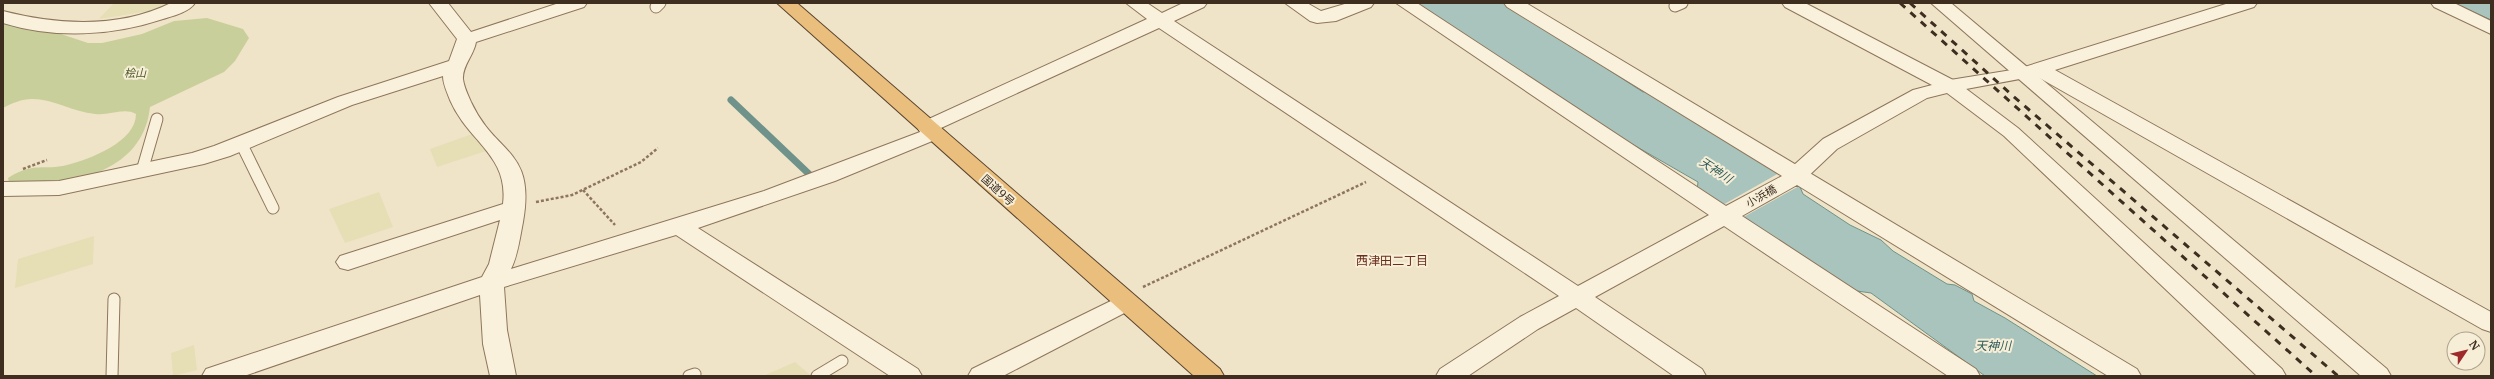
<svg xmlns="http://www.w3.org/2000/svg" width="2494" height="379" font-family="Merriweather,'Noto Sans JP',serif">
	<rect width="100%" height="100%" fill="#f0e4c8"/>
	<!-- farmland -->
	<g fill="#e6deb5">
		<path d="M 114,3 L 177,3 L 168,8 L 99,19 Z"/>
		<path d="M 472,134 L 486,151 L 437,167 L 430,149 Z"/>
		<path d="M 379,192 L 393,227 L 345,243 L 329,209 Z"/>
		<path d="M 94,236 L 93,264 L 15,288 L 18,259 Z"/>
		<path d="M 194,345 L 197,370 L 173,376 L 171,353 Z"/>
		<path d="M 795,362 L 810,375 L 763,376 Z"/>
	</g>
	<!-- green -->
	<path fill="#c9cf9b" d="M 207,18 L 243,29 L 249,38 L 235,61 L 224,72 L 150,107 C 143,175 65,188 9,182 L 8,178 C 35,161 43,171 67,165 C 90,159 136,142 136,114 C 124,107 109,116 95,114 C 73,112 54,99 32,99 C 22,99 12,103 3,108 L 3,21 L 52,31 L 88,43 L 102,43 L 142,34 L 174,21 Z"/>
	<!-- water -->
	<g fill="#a9c4bc" stroke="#6f938a">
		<path d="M 1407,3 L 1505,3 L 1643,92 L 1647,91 L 1800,187 L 1803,194 L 1850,225 L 1881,240 L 1893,251 L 1947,284 L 1955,285 L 1972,294 L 1974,301 L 2005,318 L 2097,376 L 1985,376 L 1871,293 L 1850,290 L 1697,191 L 1698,182 L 1552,98 Z"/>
		<path d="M 2454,3 L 2491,3 L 2491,20 Z"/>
	</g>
	<!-- pier -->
	<path fill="#f0e4c8" d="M 1781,172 L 1801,185 L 1740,219 L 1721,206 Z"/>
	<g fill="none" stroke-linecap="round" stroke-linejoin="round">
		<!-- stream -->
		<path stroke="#6f938a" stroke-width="7" d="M 731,100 L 809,174"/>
		<!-- service casing -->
		<g stroke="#8d765c" stroke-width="13">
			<g id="service">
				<path d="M 1675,6 L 1682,3"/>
				<path d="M 656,7 L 660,3"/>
				<path d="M 241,143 L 273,208"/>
				<path d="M 142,171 L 157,119"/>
				<path d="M 112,376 L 114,299"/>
				<path d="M 689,376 L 695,374"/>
				<path d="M 817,376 L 842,361"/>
			</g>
		</g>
		<!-- minor casing -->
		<g stroke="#8d765c" stroke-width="2">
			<g id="minor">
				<path d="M 171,3 L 195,3 C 189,12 173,16 163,19 C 112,36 55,39 3,23 L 3,11 C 58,25 118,29 171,3 Z"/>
				<path d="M 429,3 L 448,3 L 471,32 L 559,3 L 587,3 L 584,7 L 476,42 C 474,55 462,66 463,79 C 464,87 468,95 471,102 C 496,156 536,148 523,222 C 520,237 518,255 511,269 L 764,191 L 920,132 L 917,127 L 920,123 L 1147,19 L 1126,3 L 1147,3 L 1162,13 L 1183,3 L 1207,3 L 1204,7 L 1174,21 L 1578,286 L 1709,215 L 1396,3 L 1417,3 L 1726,206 L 1782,176 L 1507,7 L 1504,3 L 1526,3 L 2137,369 L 2141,376 L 2108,376 L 1797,185 L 1742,216 L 1976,369 L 1980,376 L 1948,376 L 1724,226 L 1595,297 L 1702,369 L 1706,376 L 1674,376 L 1576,308 L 1538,329 L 1468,376 L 1436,376 L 1440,369 L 1520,317 L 1559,296 L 1159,28 L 941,128 L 945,133 L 942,137 L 835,181 L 698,228 L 918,369 L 922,376 L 890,376 L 676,235 L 504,287 L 507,330 L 516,376 L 490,376 L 483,344 L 480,295 L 244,376 L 202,376 L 206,369 L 482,277 L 489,264 L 500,220 L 348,270 L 340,268 L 336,262 L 340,256 L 503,204 C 509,155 468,142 450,100 C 447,92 443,84 443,76 L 352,105 L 230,156 L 204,164 L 59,195 L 3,196 L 3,182 L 59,181 L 192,153 L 214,146 L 338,97 L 449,61 L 457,39 Z"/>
				<path d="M 1285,3 L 1307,3 L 1321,11 L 1348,3 L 1374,3 L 1371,7 L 1336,21 L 1317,23 L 1310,21 Z"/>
				<path d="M 2229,3 L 2257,3 L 2254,7 L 2055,70 L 2491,312 L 2491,332 L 2482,329 L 2036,76 L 1950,92 L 1943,90 L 1940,86 L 1943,82 L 1950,80 L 2018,69 Z"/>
				<path d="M 2431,3 L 2454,3 L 2491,21 L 2491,34 L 2434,7 Z"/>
				<path d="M 1125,294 L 1134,296 L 1137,302 L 1134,308 L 1003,376 L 968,376 L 972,369 Z"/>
			</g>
		</g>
		<!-- tertiary casing -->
		<g stroke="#8d765c" stroke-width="2">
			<g id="tertiary">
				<path d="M 1782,3 L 1805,3 L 1957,82 L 2018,128 L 2282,369 L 2286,376 L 2257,376 L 2004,136 L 1947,93 L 1927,98 L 1837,149 L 1800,184 L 1792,186 L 1784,184 L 1781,179 L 1784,174 L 1823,139 L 1913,90 L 1932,85 L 1785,7 Z"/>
				<path d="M 1931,3 L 1951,3 L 2387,369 L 2391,376 L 2361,376 Z"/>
			</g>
		</g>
		<!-- trunk casing -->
		<g stroke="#5b4430" stroke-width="2">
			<path id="trunk" d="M 777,3 L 797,3 L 1220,369 L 1224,376 L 1194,376 Z"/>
		</g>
		<!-- path -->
		<g stroke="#8d765c" stroke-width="2.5" stroke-dasharray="3 2" stroke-linecap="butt">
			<path d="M 23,169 L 47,160"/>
			<path d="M 583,190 L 615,225"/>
			<path d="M 536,202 L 572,195 L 641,162 L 658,148"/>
			<path d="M 1143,287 L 1366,182"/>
		</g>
		<!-- service -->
		<use href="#service" stroke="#faf1dc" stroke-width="11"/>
		<!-- minor -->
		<use href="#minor" fill="#faf1dc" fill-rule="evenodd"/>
		<!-- tertiary -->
		<use href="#tertiary" fill="#faf1dc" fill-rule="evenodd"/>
		<!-- trunk -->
		<use href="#trunk" fill="#eabe7c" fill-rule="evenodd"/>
		<!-- rail -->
		<g stroke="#3d2e20" stroke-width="3" stroke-dasharray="7 7" stroke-linecap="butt">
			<path d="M 1900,3 L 2316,376"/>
			<path d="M 1910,3 L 2013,96 L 2338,376"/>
		</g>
	</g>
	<g text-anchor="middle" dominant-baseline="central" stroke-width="4" stroke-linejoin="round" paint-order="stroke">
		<!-- park labels -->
		<g font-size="11" font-style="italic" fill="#4d5a26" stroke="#f7eed8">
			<text x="135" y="73">桧山</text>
		</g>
		<!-- street labels -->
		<g font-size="11" fill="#3d2e20" stroke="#f7eed8">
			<text transform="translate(998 190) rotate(42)">国道9号</text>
			<text transform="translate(1761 196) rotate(-29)">小浜橋</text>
		</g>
		<!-- water labels -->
		<g font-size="12" font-style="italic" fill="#2f5d5a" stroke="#f7eed8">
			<text transform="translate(1716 170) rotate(33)">天神川</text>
			<text x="1993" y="345">天神川</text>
		</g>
		<!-- neighbourhood labels -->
		<g font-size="12" fill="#6b2e1e" stroke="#f7eed8">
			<text x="1392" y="260">西津田二丁目</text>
		</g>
	</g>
	<!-- border -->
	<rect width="2494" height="379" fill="none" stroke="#3d2e20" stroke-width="8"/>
	<!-- north arrow -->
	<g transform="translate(2466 351) rotate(55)"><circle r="19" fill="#f7eed8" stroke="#ada18e"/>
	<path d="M0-3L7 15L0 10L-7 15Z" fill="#9e2a2b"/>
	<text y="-6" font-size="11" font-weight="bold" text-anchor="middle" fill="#3d2e20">N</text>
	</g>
</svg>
